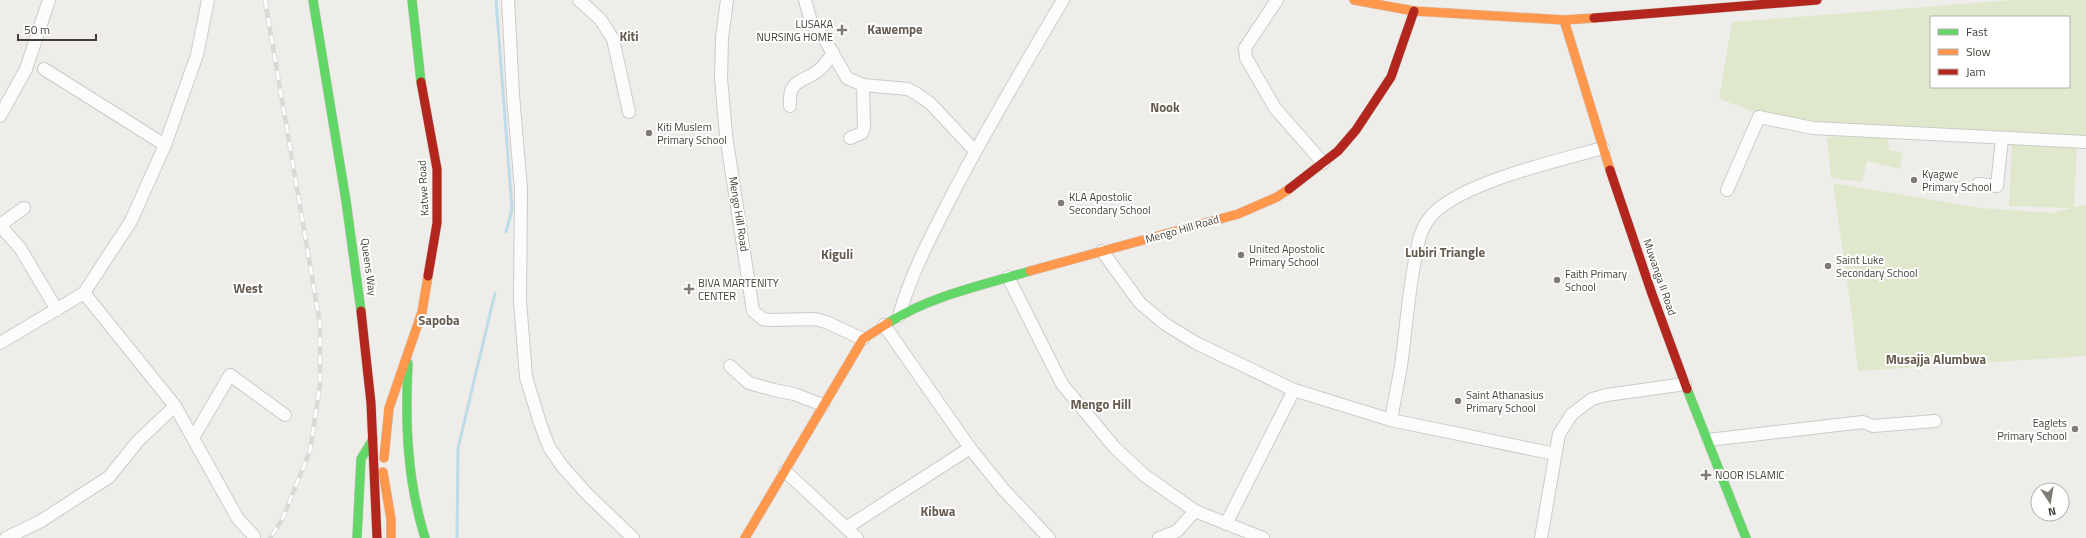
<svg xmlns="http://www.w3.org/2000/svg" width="2086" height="538" font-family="'Titillium Web',sans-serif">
	<rect width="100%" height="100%" fill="#efedea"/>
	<!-- green -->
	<g fill="#dfe8cc" fill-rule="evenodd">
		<path d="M 2013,0 L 2086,0 L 2086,141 L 1892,132 L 1769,117 L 1719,99 L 1732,22 ZM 1931,17 L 2069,17 L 2069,87 L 1931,87 Z"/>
		<path d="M 1877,136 L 1888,137 L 1889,150 L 1903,153 L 1900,169 L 1867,161 L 1862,182 L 1831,178 L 1827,137 Z"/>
		<path d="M 2012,143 L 2077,145 L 2074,207 L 2086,205 L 2086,356 L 1858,371 L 1852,316 L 1833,183 L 1980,208 L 2052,213 L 2072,208 L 2009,206 Z"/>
	</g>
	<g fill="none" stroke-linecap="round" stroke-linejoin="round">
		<!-- stream -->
		<g stroke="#bddcea" stroke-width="3">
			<path d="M 496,0 L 512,209 L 506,232"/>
			<path d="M 457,538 L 458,448 L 495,293"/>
		</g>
		<!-- street casing -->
		<g stroke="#cdcbc7" stroke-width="14">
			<g id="street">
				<path d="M 508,0 L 513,95 L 521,189 L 520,301 L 526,377 L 540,423 L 549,447 L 562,466 L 588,495 L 633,538"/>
				<path d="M 579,0 L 600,19 L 613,39 L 629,112"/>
				<path d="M 727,0 L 722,38 L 721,78 L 726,135 L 753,311 L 763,319 L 769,320 L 815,319 L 826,322 L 863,339"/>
				<path d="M 805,0 L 812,25 L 824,38 L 847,78 L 863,85 L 908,89 L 917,94 L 930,103 L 975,151"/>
				<path d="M 1277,0 L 1245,48 L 1246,58 L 1275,108 L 1323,163"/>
				<path d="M 44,69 L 165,145"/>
				<path d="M 790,106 C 788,79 801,84 819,70 C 824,66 829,58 833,53"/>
				<path d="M 0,116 L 26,69 L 49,0"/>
				<path d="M 850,138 L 862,133 L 864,128 L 863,85"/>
				<path d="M 1978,184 L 1997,186 L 2002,138"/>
				<path d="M 1727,190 L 1759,117 L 1813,128 L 2086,142"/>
				<path d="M 24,208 L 4,222 L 4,230 L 20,248 L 57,310"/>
				<path d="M 1102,251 L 1140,303 L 1165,324 L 1196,343 L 1294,390 L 1391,420 L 1555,454"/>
				<path d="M 1008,277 L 1062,384 L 1115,448 L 1144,475 L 1195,511 L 1263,538"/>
				<path d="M 84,293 L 175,406 L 238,519 L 254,536"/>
				<path d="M 899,316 C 911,273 932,234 952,195 C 987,128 1025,64 1063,0"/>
				<path d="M 884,325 L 970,448 L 1003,489 L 1049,538"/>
				<path d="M 0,343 L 84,293 L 131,221 L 165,145 L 197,55 L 208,0"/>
				<path d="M 730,366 L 749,383 L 774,390 L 794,394 L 823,405"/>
				<path d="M 1391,420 C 1394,402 1398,384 1401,366 C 1406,330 1408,295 1415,260 C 1418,246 1419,232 1428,220 C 1452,184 1561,160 1603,148"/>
				<path d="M 193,438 L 230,375 L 285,415"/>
				<path d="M 1708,440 L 1863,422 L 1873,426 L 1935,421"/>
				<path d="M 785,471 L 857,538"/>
				<path d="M 1226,524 L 1294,390"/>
				<path d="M 846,528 L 970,448"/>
				<path d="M 6,538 L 41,521 L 109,477 L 138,441 L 175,406"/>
				<path d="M 1159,538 L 1177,531 L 1195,511"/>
				<path d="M 1541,538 L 1559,434 L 1572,414 L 1592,399 L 1607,395 L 1685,384"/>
			</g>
		</g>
		<!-- fast casing -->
		<g stroke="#cec9c1" stroke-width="10">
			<g id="fast">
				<path d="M 313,0 L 346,201 L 361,311"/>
				<path d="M 412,0 L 421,82"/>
				<path d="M 888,323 C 930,296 983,285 1030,271"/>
				<path d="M 408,363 C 405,423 407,480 425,538"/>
				<path d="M 1687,389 L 1746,538"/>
				<path d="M 357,538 L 361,459 L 373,439"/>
			</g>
		</g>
		<!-- slow casing -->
		<g stroke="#cec9c1" stroke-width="10">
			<g id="slow">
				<path d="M 1354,0 L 1414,11 L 1564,20 L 1594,18"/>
				<path d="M 1564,20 L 1610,170"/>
				<path d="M 1030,271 L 1238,214 L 1277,197 L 1289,189"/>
				<path d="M 384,458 L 389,408 L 422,312 L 428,276"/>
				<path d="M 383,472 L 391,519 L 391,538"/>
				<path d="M 745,538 L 863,339 L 888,323"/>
			</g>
		</g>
		<!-- jam casing -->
		<g stroke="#cec9c1" stroke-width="10">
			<g id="jam">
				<path d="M 1594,18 L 1817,0"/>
				<path d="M 421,82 L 437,169 L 437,223 L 428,276"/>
				<path d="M 1610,170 L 1652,294 L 1687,389"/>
				<path d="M 1289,189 L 1338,151 L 1356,130 L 1391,77 L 1414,11"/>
				<path d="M 361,311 L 371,403 L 377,538"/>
			</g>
		</g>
		<!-- street -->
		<use href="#street" stroke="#fdfcfc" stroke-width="12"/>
		<!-- fast -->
		<use href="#fast" stroke="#63d668" stroke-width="9"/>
		<!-- slow -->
		<use href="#slow" stroke="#ff974d" stroke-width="9"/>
		<!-- jam -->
		<use href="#jam" stroke="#b3261e" stroke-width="9"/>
		<!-- rail casing -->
		<g stroke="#d9d9d8" stroke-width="4.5">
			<path id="rail" d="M 265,0 L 320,324 L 320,385 L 310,451 L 282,520 L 270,538"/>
		</g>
		<!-- rail -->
		<use href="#rail" stroke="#fff" stroke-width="3" stroke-dasharray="9" stroke-linecap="butt"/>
	</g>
	<!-- markers -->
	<g fill="#807b75" stroke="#fff" stroke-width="1.5">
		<path d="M840 24h4v4h4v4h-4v4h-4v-4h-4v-4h4z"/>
		<circle cx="649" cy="133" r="4"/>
		<circle cx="1914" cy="180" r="4"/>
		<circle cx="1061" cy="203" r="4"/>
		<circle cx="1241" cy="255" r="4"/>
		<circle cx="1828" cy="266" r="4"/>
		<circle cx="1557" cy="280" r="4"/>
		<path d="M687 283h4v4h4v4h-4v4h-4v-4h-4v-4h4z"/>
		<circle cx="1458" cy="401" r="4"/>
		<circle cx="2075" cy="429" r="4"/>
		<path d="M1704 469h4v4h4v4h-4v4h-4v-4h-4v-4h4z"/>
	</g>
	<g text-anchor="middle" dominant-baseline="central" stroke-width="4" stroke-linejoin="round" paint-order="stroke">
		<!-- poi labels -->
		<g font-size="11" fill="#443e36" stroke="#fff" text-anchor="start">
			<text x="833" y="24" text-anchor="end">LUSAKA<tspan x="833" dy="13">NURSING HOME</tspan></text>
			<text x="657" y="127">Kiti Muslem<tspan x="657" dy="13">Primary School</tspan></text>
			<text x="1922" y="174">Kyagwe<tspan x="1922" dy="13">Primary School</tspan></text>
			<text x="1069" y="197">KLA Apostolic<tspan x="1069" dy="13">Secondary School</tspan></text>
			<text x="1249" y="249">United Apostolic<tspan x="1249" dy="13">Primary School</tspan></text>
			<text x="1836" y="260">Saint Luke<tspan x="1836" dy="13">Secondary School</tspan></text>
			<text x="1565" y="274">Faith Primary<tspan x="1565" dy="13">School</tspan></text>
			<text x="698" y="283">BIVA MARTENITY<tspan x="698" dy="13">CENTER</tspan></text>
			<text x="1466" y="395">Saint Athanasius<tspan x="1466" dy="13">Primary School</tspan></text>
			<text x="2067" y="423" text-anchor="end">Eaglets<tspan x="2067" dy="13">Primary School</tspan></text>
			<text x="1715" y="475">NOOR ISLAMIC</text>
		</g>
		<!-- street labels -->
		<g font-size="11" fill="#443e36" stroke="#fff">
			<text transform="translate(423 188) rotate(-93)">Katwe Road</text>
			<text transform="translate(739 214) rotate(81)">Mengo Hill Road</text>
			<text transform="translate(1182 229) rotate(-16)">Mengo Hill Road</text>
			<text transform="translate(369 267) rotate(82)">Queens Way</text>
			<text transform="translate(1660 277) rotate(71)">Muwanga II Road</text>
		</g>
		<!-- quarter labels -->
		<g font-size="13" font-weight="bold" fill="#665b4e" stroke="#fff">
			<text x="895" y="29">Kawempe</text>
			<text x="629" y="36">Kiti</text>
			<text x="1165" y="107">Nook</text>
			<text x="1445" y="252">Lubiri Triangle</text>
			<text x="837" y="254">Kiguli</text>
			<text x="248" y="288">West</text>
			<text x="439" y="320">Sapoba</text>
			<text x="1936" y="359">Musajja Alumbwa</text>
			<text x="1101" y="404">Mengo Hill</text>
			<text x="938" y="511">Kibwa</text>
		</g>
	</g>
	<!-- legend -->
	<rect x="1930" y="16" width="140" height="72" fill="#ffffff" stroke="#b4b2af"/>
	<rect x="1938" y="29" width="20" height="6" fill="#63d668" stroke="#b4b2af"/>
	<text x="1966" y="36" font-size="12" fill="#443e36">Fast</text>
	<rect x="1938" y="49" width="20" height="6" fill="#ff974d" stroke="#b4b2af"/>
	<text x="1966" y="56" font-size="12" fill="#443e36">Slow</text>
	<rect x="1938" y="69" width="20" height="6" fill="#b3261e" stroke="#b4b2af"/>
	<text x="1966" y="76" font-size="12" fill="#443e36">Jam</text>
	<!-- north arrow -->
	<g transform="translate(2050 502) rotate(168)"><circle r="19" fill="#ffffff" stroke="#b4b2af"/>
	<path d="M0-3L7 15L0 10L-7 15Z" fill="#807b75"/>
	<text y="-6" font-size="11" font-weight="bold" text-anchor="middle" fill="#443e36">N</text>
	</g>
	<!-- scale -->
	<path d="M18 34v6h78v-6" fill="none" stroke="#443e36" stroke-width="2"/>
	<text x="24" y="34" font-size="12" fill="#443e36" stroke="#ffffff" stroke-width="3" paint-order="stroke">50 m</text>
</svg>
